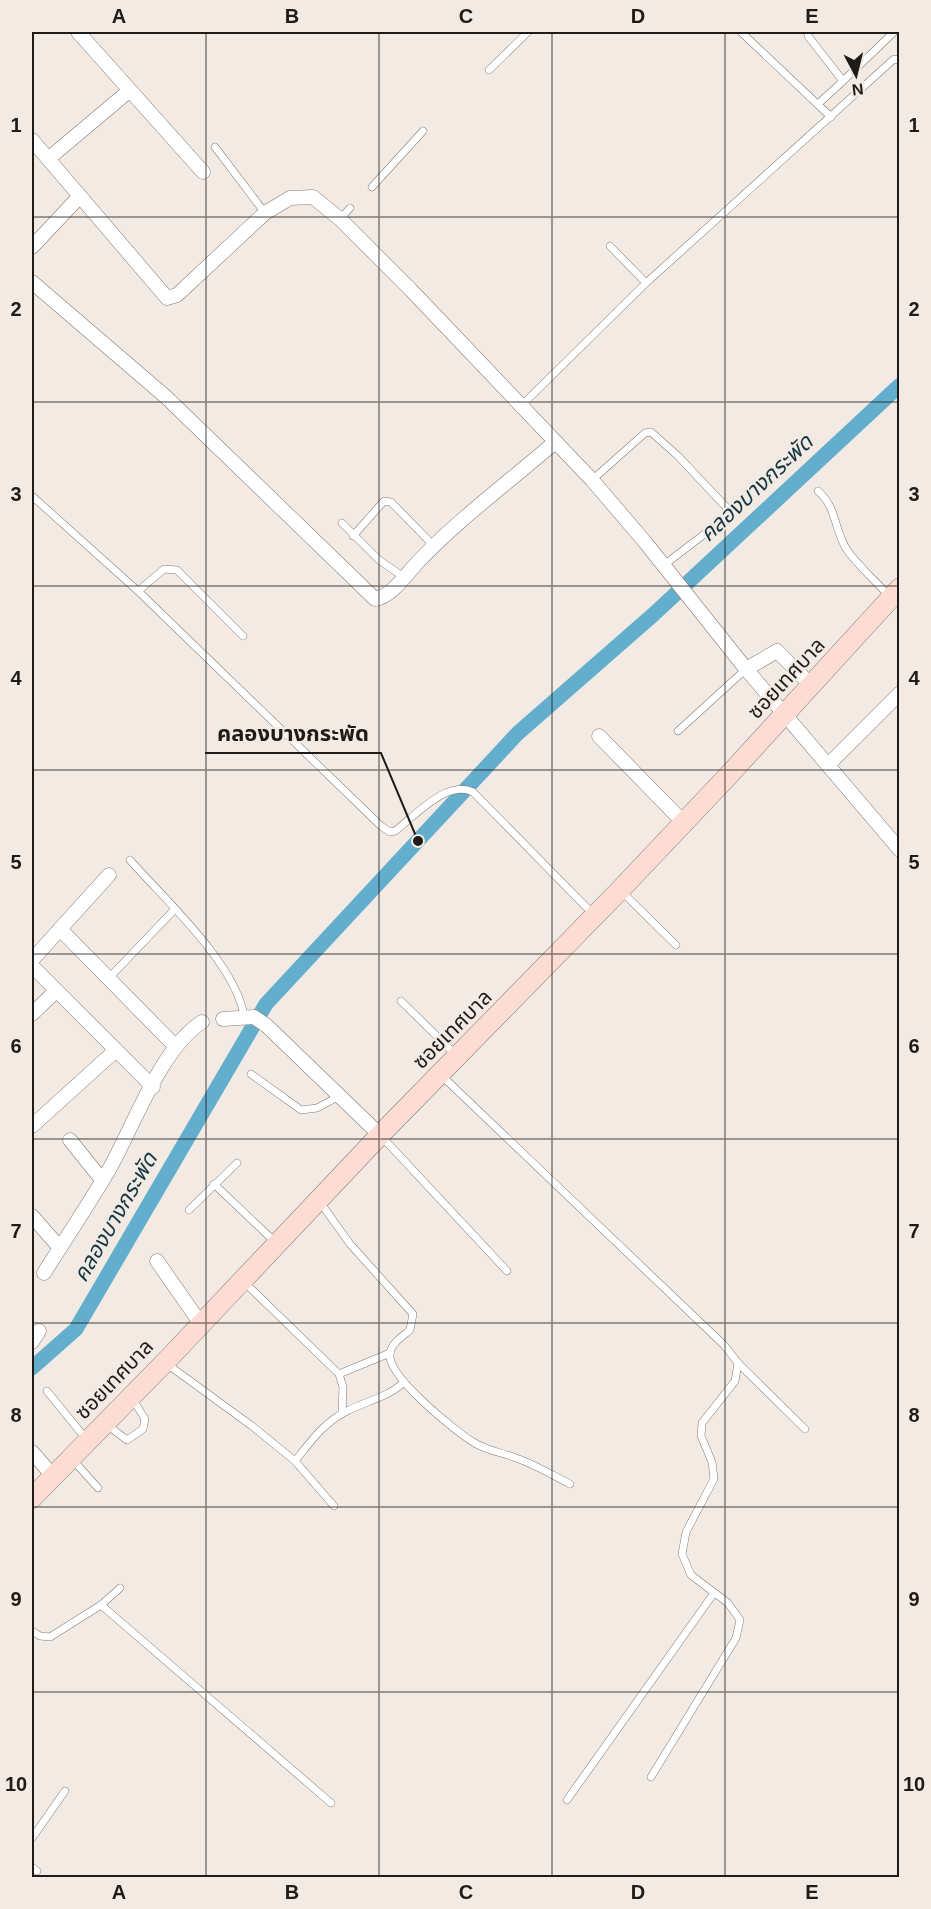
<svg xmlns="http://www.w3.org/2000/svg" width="931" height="1909" font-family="Arial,'Noto Sans Thai',sans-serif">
	<rect width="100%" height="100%" fill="#f2eae3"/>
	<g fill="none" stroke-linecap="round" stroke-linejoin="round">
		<!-- canal -->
		<path stroke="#63aecd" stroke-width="15" d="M 32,1368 L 76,1329 L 266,1004 L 518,733 L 654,614 L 900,385"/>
		<!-- lane casing -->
		<g stroke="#827a74" stroke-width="8">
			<g id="lane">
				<path d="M 741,32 L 831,117"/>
				<path d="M 808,36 L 843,81 L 818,104"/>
				<path d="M 489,70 L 528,32"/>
				<path d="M 843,81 L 894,32"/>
				<path d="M 215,147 L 265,213"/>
				<path d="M 372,187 L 423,131"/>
				<path d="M 340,219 L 350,208"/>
				<path d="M 610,246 L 646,283"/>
				<path d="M 521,406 L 646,283 L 894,59 L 900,60"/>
				<path d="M 592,480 L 645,433 L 651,432 L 678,456 L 726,507 L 728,516 L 664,565"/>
				<path d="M 818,491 C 837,507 834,530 847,550 C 859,567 876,581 889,596"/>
				<path d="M 32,496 L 138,591 L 381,826 L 390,832 L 395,831 C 415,816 447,779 473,792 L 594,915"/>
				<path d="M 342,523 L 379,560 L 405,578"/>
				<path d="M 353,536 L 384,501 L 391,502 L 434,546"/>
				<path d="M 138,591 L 164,569 L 177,570 L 243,636"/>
				<path d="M 678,731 L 746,669"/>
				<path d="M 130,860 C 165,900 236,964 244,1016"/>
				<path d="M 622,892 L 676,945"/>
				<path d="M 109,978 L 174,910"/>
				<path d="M 401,1001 L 456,1055"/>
				<path d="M 251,1074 L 301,1110 L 317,1108 L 340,1096"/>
				<path d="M 442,1076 L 724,1345 L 738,1363 L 735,1381 L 702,1423 L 701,1436 L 712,1462 L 714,1479 L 686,1532 L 682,1554 L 691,1575 L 728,1603 L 740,1620 L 736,1638 L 651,1777"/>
				<path d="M 382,1137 L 507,1271"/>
				<path d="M 214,1184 L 275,1242"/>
				<path d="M 320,1202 L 350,1244 L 413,1314 L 410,1330 C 403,1336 391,1343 390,1354 C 387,1376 454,1430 473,1442 C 487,1451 501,1452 516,1458 C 534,1464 552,1475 570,1484"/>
				<path d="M 189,1210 L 237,1163"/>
				<path d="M 244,1282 L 339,1374 L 343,1387 L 342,1413"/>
				<path d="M 738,1363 L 805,1429"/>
				<path d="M 167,1364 L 252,1426 L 295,1461 L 334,1506"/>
				<path d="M 339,1374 L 390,1353"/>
				<path d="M 47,1391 L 86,1439"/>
				<path d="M 107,1425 L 127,1440 L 143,1429 L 145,1419 L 132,1398"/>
				<path d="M 73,1460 L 98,1488"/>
				<path d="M 295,1461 C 311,1441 325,1421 349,1410 C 367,1401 388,1397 403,1383"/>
				<path d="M 101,1605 L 331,1803"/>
				<path d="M 32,1631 L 40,1636 L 50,1637 L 101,1605 L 120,1588"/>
				<path d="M 567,1800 L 714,1593"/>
				<path d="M 32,1838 L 65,1791"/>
				<path d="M 32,1867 L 37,1871"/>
			</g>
		</g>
		<!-- street casing -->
		<g stroke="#827a74" stroke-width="15">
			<g id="street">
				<path d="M 78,32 L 203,172"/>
				<path d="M 32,140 L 167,298 L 177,295 L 265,213 L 290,198 L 313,197 L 340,219 L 411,290 L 592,480 L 645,542 L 746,669 L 900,850"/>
				<path d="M 48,159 L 129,91"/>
				<path d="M 32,247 L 80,196"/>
				<path d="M 32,282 L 166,397 L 375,599 C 391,597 406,575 416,564 C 455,522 510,481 554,443"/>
				<path d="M 746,669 L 777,651 L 812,686"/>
				<path d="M 599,736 L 684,823"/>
				<path d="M 828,765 L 900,693"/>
				<path d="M 60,929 L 109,875"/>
				<path d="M 32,960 L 60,929 L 176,1047"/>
				<path d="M 32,966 L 153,1087"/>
				<path d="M 32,1014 L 56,991"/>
				<path d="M 223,1019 L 254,1017 L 267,1026 L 380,1135"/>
				<path d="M 32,1126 L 116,1050"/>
				<path d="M 70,1140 L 102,1180"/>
				<path d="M 32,1216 L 60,1248"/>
				<path d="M 157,1261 L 201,1324"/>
				<path d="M 44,1273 C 66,1238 89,1204 110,1168 C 134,1125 161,1048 202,1022"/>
				<path d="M 32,1342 L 39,1331"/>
				<path d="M 32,1452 L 53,1476"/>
			</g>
		</g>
		<!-- secondary casing -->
		<g stroke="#827a74" stroke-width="21">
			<path id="secondary" d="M 32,1498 L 170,1357 L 380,1135 L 620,890 L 727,777 L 900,588"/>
		</g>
		<!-- lane -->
		<use href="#lane" stroke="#fff" stroke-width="7"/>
		<!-- street -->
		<use href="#street" stroke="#fff" stroke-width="14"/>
		<!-- secondary -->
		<use href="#secondary" stroke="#fdddd3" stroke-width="20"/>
	</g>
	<!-- grid -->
	<path fill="none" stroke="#1e1b19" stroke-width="1.5" stroke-opacity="0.55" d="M 206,32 L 206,1878M 379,32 L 379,1878M 552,32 L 552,1878M 725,32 L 725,1878M 32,217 L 900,217M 32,402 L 900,402M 32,586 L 900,586M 32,770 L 900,770M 32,954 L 900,954M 32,1139 L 900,1139M 32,1323 L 900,1323M 32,1507 L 900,1507M 32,1692 L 900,1692"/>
	<g text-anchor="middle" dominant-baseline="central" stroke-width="4.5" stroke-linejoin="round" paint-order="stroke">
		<!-- street labels -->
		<g font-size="21" fill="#1e1b19" stroke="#f2eae3">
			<text transform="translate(786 678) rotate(-47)">ซอยเทศบาล</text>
			<text transform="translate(452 1029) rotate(-45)">ซอยเทศบาล</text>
			<text transform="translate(114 1379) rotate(-46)">ซอยเทศบาล</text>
		</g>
		<!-- water labels -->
		<g font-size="22" font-style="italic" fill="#133643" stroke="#f2eae3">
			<text transform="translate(756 488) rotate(-43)">คลองบางกระพัด</text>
			<text transform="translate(115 1217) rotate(-60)">คลองบางกระพัด</text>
		</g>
	</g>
	<!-- callouts -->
	<path fill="none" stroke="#1e1b19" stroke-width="2" d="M418 841L381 753H205"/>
	<circle fill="#1e1b19" stroke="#f2eae3" stroke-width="2" cx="418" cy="841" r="6"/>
	<g font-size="22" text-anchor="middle" font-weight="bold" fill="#1e1b19" stroke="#f2eae3" stroke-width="4.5" stroke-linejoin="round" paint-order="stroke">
		<text x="293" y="741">คลองบางกระพัด</text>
	</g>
	<!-- border -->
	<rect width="931" height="1909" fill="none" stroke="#f2eae3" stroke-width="66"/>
	<!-- north arrow -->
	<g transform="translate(856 75) rotate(173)" stroke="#f2eae3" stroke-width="4.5" paint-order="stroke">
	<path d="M0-4.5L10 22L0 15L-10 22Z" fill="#1e1b19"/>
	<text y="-9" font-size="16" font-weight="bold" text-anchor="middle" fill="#1e1b19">N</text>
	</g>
	<rect x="33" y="33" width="865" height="1843" fill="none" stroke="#1e1b19" stroke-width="2"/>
	<g font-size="20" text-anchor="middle" font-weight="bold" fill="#1e1b19">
		<text x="119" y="23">A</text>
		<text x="292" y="23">B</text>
		<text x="466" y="23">C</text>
		<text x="638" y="23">D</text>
		<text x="812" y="23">E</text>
		<text x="16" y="132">1</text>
		<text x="914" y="132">1</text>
		<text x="16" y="316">2</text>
		<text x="914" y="316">2</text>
		<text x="16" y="501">3</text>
		<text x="914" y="501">3</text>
		<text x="16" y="685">4</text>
		<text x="914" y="685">4</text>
		<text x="16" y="869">5</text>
		<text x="914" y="869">5</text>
		<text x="16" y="1053">6</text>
		<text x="914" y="1053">6</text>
		<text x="16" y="1238">7</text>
		<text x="914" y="1238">7</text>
		<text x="16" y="1422">8</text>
		<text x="914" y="1422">8</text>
		<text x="16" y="1606">9</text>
		<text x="914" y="1606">9</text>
		<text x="16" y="1791">10</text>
		<text x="914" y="1791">10</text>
		<text x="119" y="1899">A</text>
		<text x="292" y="1899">B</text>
		<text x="466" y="1899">C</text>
		<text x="638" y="1899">D</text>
		<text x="812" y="1899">E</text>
	</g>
</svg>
